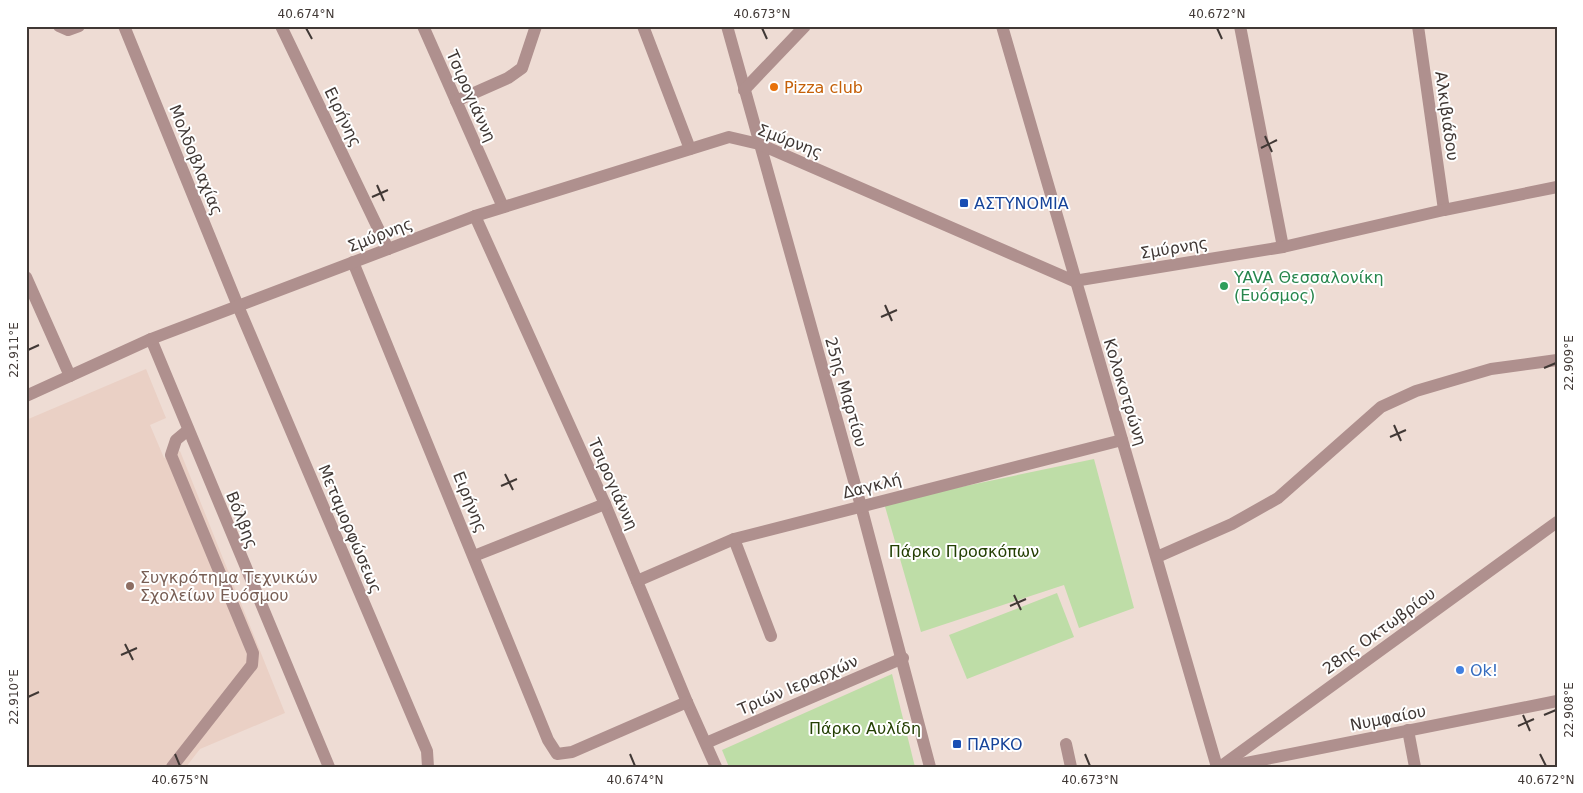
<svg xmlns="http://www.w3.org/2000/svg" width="1583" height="793" font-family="'DejaVu Sans',sans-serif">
	<rect width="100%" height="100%" fill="#eedcd4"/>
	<!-- built -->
	<path fill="#ead0c5" d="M 146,369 L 166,418 L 150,425 L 164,458 L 180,451 L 285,713 L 200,749 L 186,767 L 26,767 L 26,420 Z"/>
	<!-- green -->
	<g fill="#bedda7">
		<path d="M 1094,459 L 1134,608 L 1079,628 L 1064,585 L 921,632 L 884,503 Z"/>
		<path d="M 1057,593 L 1074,637 L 967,679 L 949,635 Z"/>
		<path d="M 892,674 L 915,767 L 729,767 L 722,750 Z"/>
	</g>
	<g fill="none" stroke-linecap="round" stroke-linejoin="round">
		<!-- minor -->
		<g stroke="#af908e" stroke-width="12">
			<path d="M 59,26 L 68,30 L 79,26"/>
			<path d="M 124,26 L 238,306 L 427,751 L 428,767"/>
			<path d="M 281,26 L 388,249"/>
			<path d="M 423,26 L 503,207"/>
			<path d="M 643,26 L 690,149"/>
			<path d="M 727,26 L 861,506 L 930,767"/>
			<path d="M 1002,26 L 1217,767"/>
			<path d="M 1240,26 L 1283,247"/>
			<path d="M 1418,26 L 1444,210"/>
			<path d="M 744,90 L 805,26"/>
			<path d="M 456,101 L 508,78 L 522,68 L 536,26"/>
			<path d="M 475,216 L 605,504 L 687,702 L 716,767"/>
			<path d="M 353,262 L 548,740 L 557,754 L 572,752 L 687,702"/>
			<path d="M 26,277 L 70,376"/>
			<path d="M 151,339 L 329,767"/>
			<path d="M 26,396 L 151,339 L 475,216 L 729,137 L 759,144 L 1074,281 L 1283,247 L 1444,210 L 1557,187"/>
			<path d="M 734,539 L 771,636"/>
			<path d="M 474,556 L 605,504"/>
			<path d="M 1157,557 L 1232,524 L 1278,498 L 1381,407 L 1416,391 L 1491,369 L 1557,360"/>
			<path d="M 637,581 L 734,539 L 1122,440"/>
			<path d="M 1408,730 L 1415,767"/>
			<path d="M 706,743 L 903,658"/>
			<path d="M 1066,744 L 1071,767"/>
			<path d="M 172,767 L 252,665 L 253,653 L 171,455 L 176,440 L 188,430"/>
			<path d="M 1220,767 L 1557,522"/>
			<path d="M 1226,767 L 1557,701"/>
		</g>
	</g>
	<!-- ticks -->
	<path fill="none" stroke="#403835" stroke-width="2" d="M 306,28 L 312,39M 762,28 L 767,39M 1217,28 L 1222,39M 1265,136 L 1272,152M 1261,148 L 1277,140M 377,185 L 384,201M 372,197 L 388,190M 885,305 L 892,321M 881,317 L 897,310M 28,350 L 39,345M 1544,368 L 1556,363M 1394,425 L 1401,441M 1390,437 L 1406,430M 505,474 L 513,490M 501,486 L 517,479M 1014,595 L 1021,610M 1010,606 L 1026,599M 125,644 L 133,660M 121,655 L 137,648M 28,697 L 39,692M 1523,715 L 1530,731M 1544,715 L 1556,710M 1518,726 L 1534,719M 175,754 L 180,766M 630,754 L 635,766M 1085,754 L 1090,766M 1540,754 L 1546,766"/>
	<!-- markers -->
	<circle fill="#e8710a" stroke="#fff" stroke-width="2" cx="774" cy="87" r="5"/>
	<g fill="#1a4fb4" stroke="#fff" stroke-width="2">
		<rect x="959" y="198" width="10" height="10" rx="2.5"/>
		<rect x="952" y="739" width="10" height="10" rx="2.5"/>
	</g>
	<circle fill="#2e9e5b" stroke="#fff" stroke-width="2" cx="1224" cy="286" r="5"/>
	<circle fill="#8d6e63" stroke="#fff" stroke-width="2" cx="130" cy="586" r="5"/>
	<circle fill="#3f7fe0" stroke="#fff" stroke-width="2" cx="1460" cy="670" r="5"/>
	<g text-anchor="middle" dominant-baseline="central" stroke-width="4" stroke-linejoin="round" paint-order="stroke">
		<!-- food labels -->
		<g font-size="16" fill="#c56008" stroke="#fff" text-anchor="start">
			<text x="784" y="87">Pizza club</text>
		</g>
		<!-- street labels -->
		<g font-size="16" fill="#403835" stroke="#fff">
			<text transform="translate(471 96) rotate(66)">Τσιρογιάννη</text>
			<text transform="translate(1447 116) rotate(82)">Αλκιβιάδου</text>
			<text transform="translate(343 117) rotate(64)">Ειρήνης</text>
			<text transform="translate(790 141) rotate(21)">Σμύρνης</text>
			<text transform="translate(196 160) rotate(68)">Μολδοβλαχίας</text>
			<text transform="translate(380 235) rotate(-21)">Σμύρνης</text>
			<text transform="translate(1174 248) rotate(-9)">Σμύρνης</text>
			<text transform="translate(846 392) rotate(74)">25ης Μαρτίου</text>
			<text transform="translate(1125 392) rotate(73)">Κολοκοτρώνη</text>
			<text transform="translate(613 484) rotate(66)">Τσιρογιάννη</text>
			<text transform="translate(872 486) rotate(-14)">Δαγκλή</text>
			<text transform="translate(470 502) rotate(68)">Ειρήνης</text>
			<text transform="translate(242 520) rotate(68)">Βόλβης</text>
			<text transform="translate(350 529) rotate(67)">Μεταμορφώσεως</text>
			<text transform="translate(1379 631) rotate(-36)">28ης Οκτωβρίου</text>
			<text transform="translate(798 685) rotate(-23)">Τριών Ιεραρχών</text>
			<text transform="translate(1388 718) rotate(-11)">Νυμφαίου</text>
		</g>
		<!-- transit labels -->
		<g font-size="16" fill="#164399" stroke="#fff" text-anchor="start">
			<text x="974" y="203">ΑΣΤΥΝΟΜΙΑ</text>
			<text x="967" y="744">ΠΑΡΚΟ</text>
		</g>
		<!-- leisure labels -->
		<g font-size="16" fill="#27864d" stroke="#fff" text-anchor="start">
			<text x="1234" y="277">YAVA Θεσσαλονίκη<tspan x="1234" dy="18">(Ευόσμος)</tspan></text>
		</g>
		<!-- park labels -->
		<g font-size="16" fill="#233f02" stroke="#fff">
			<text x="964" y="551">Πάρκο Προσκόπων</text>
			<text x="865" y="728">Πάρκο Αυλίδη</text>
		</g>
		<!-- education labels -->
		<g font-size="16" fill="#785e54" stroke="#fff" text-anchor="start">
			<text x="140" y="577">Συγκρότημα Τεχνικών<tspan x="140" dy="18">Σχολείων Ευόσμου</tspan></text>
		</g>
		<!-- shop labels -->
		<g font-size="16" fill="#366cbe" stroke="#fff" text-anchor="start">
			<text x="1470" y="670">Ok!</text>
		</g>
	</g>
	<!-- border -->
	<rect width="1583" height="793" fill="none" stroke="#ffffff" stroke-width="55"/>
	<rect x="28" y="28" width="1528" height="738" fill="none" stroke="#403835" stroke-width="2"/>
	<g font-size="12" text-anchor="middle" fill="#403835">
		<text x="306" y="18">40.674°N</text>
		<text x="762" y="18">40.673°N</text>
		<text x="1217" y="18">40.672°N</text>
		<text transform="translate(14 350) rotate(-90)" y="4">22.911°E</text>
		<text transform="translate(1569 363) rotate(-90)" y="4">22.909°E</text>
		<text transform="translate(14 697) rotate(-90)" y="4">22.910°E</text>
		<text transform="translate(1569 710) rotate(-90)" y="4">22.908°E</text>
		<text x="180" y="784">40.675°N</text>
		<text x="635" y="784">40.674°N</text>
		<text x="1090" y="784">40.673°N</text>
		<text x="1546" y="784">40.672°N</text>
	</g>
</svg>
